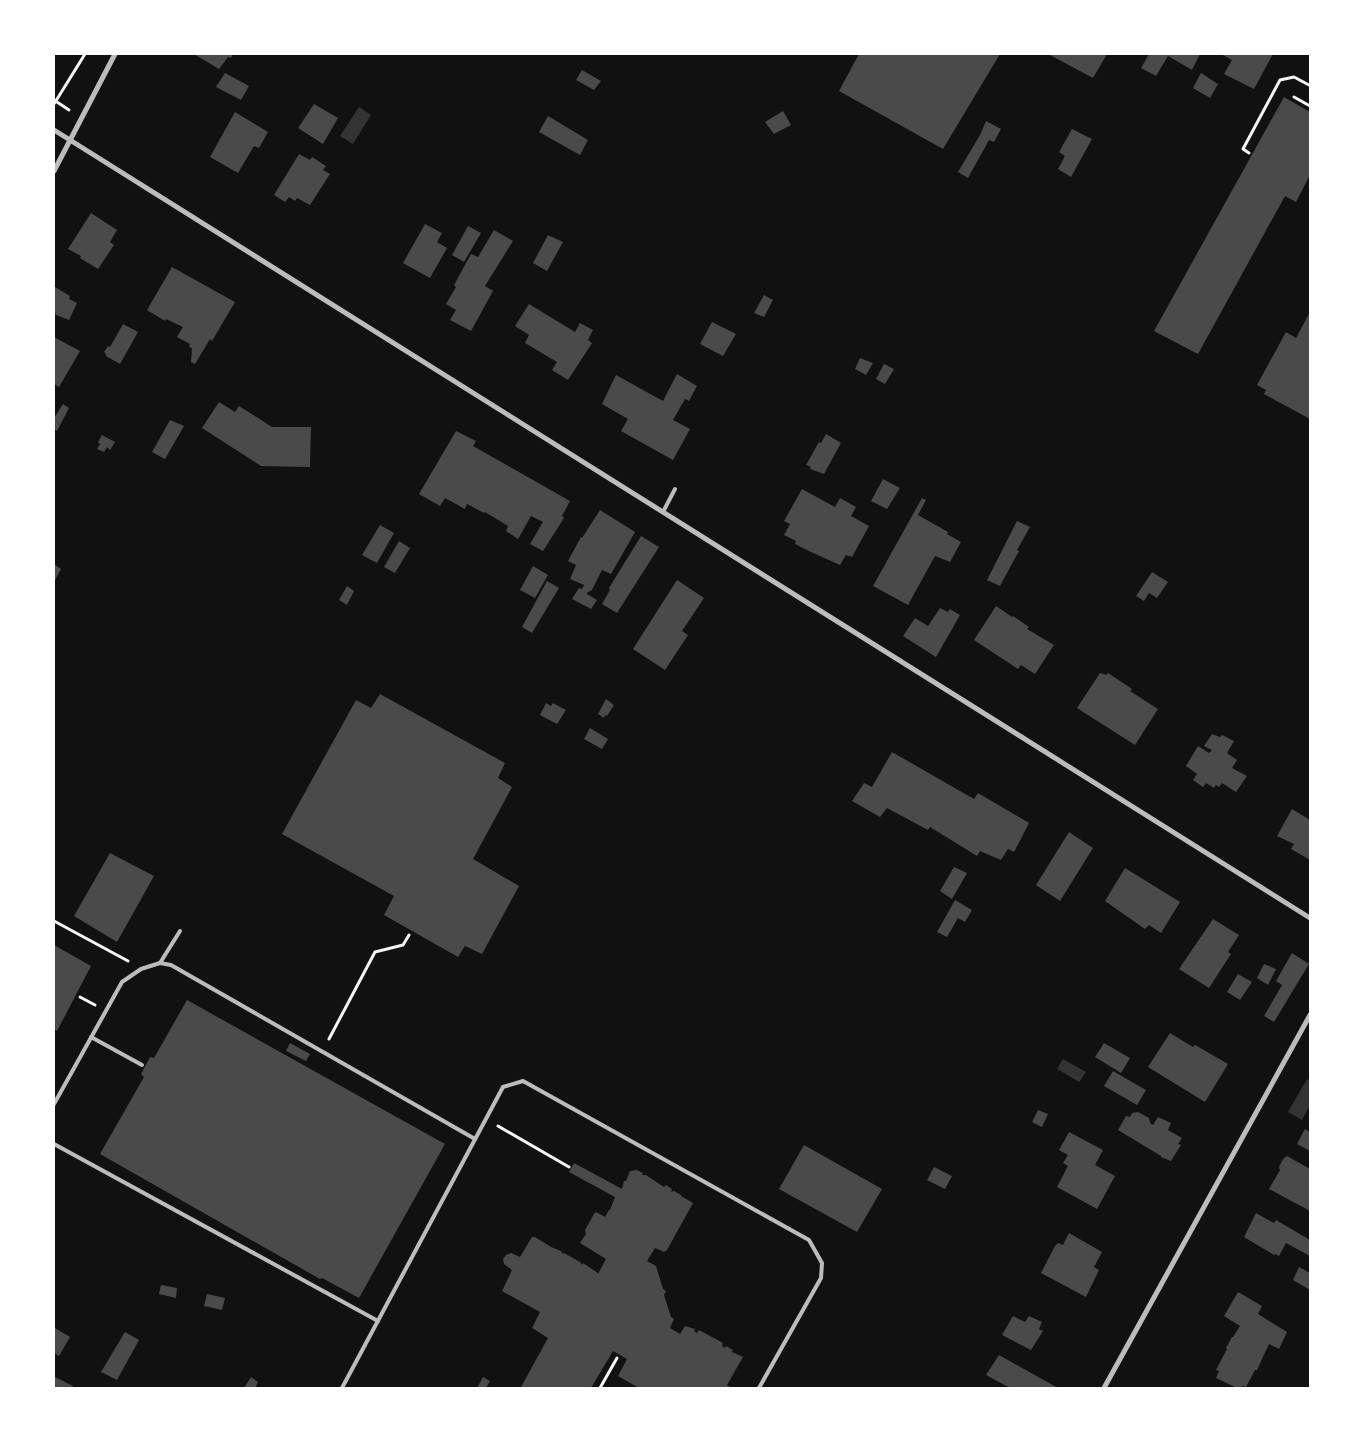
<svg xmlns="http://www.w3.org/2000/svg" width="1364" height="1442" font-family="Manrope,sans-serif">
	<rect width="100%" height="100%" fill="#111"/>
	<!-- water -->
	<g fill="#333">
		<path d="M 359,107 L 371,115 L 353,144 L 340,136 Z"/>
		<path d="M 1063,1059 L 1086,1072 L 1079,1082 L 1057,1069 Z"/>
		<path d="M 1307,1079 L 1310,1081 L 1310,1105 L 1302,1120 L 1288,1112 Z"/>
	</g>
	<!-- building -->
	<g fill="#4a4a4a">
		<path d="M 194,54 L 233,54 L 231,58 L 228,57 L 219,69 Z"/>
		<path d="M 859,54 L 1000,54 L 943,149 L 839,91 Z"/>
		<path d="M 1048,54 L 1107,54 L 1093,78 Z"/>
		<path d="M 1149,54 L 1200,54 L 1192,70 L 1168,56 L 1156,76 L 1141,68 Z"/>
		<path d="M 1221,54 L 1273,54 L 1254,89 L 1224,74 L 1232,60 Z"/>
		<path d="M 582,70 L 601,81 L 594,90 L 576,80 Z"/>
		<path d="M 225,73 L 249,86 L 241,100 L 216,87 Z"/>
		<path d="M 1201,73 L 1218,84 L 1210,98 L 1193,88 Z"/>
		<path d="M 1284,97 L 1310,112 L 1310,175 L 1296,202 L 1285,196 L 1198,354 L 1154,331 Z"/>
		<path d="M 314,104 L 338,118 L 323,144 L 298,128 Z"/>
		<path d="M 783,111 L 791,125 L 774,134 L 765,122 Z"/>
		<path d="M 235,112 L 268,132 L 259,148 L 254,146 L 238,173 L 210,157 Z"/>
		<path d="M 548,116 L 588,140 L 580,155 L 539,132 Z"/>
		<path d="M 986,121 L 1001,129 L 994,142 L 989,140 L 968,178 L 958,172 L 980,135 Z"/>
		<path d="M 1072,129 L 1092,139 L 1071,177 L 1058,169 L 1065,156 L 1059,152 Z"/>
		<path d="M 299,154 L 310,160 L 312,157 L 326,166 L 323,170 L 330,174 L 310,205 L 297,198 L 295,201 L 289,197 L 285,202 L 274,195 Z"/>
		<path d="M 91,213 L 117,230 L 110,242 L 114,245 L 98,269 L 80,258 L 81,256 L 68,249 Z"/>
		<path d="M 425,224 L 442,233 L 437,242 L 447,248 L 430,278 L 403,263 Z"/>
		<path d="M 468,226 L 481,233 L 464,262 L 452,255 Z"/>
		<path d="M 494,230 L 513,241 L 485,286 L 493,291 L 471,331 L 450,320 L 456,310 L 446,304 L 456,287 L 454,285 L 471,254 L 478,257 Z"/>
		<path d="M 548,235 L 563,242 L 547,271 L 533,263 Z"/>
		<path d="M 172,267 L 235,302 L 212,341 L 210,339 L 195,364 L 191,362 L 192,348 L 189,347 L 190,344 L 177,337 L 183,327 L 166,319 L 165,321 L 147,310 Z"/>
		<path d="M 55,287 L 70,296 L 69,299 L 77,303 L 69,320 L 54,314 Z"/>
		<path d="M 764,295 L 773,300 L 764,317 L 754,313 Z"/>
		<path d="M 529,304 L 575,332 L 580,323 L 593,330 L 588,340 L 592,343 L 568,380 L 552,370 L 557,362 L 525,343 L 529,335 L 515,326 Z"/>
		<path d="M 1310,312 L 1310,360 L 1309,363 L 1310,364 L 1310,419 L 1264,394 L 1266,390 L 1257,385 L 1286,332 L 1296,338 Z"/>
		<path d="M 712,322 L 736,334 L 723,356 L 700,344 Z"/>
		<path d="M 123,324 L 138,332 L 120,364 L 106,356 L 106,354 L 104,352 L 108,346 L 110,347 Z"/>
		<path d="M 54,337 L 80,351 L 59,387 L 54,384 Z"/>
		<path d="M 860,358 L 873,363 L 866,375 L 855,369 Z"/>
		<path d="M 884,364 L 894,369 L 885,384 L 876,379 Z"/>
		<path d="M 677,374 L 697,386 L 689,401 L 685,399 L 673,420 L 690,429 L 673,460 L 621,431 L 628,419 L 602,404 L 616,375 L 663,401 Z"/>
		<path d="M 219,402 L 235,412 L 239,406 L 272,427 L 311,427 L 310,467 L 261,466 L 202,428 Z"/>
		<path d="M 63,404 L 69,408 L 57,431 L 54,429 L 54,418 Z"/>
		<path d="M 170,420 L 184,426 L 165,459 L 152,452 Z"/>
		<path d="M 456,431 L 476,441 L 473,446 L 570,501 L 562,516 L 564,518 L 543,551 L 530,544 L 543,522 L 531,516 L 518,539 L 506,531 L 508,526 L 485,512 L 484,513 L 467,504 L 465,509 L 445,498 L 440,506 L 419,494 Z"/>
		<path d="M 826,434 L 841,443 L 824,474 L 810,469 L 811,467 L 806,465 L 819,442 L 821,443 Z"/>
		<path d="M 102,435 L 115,442 L 110,450 L 107,447 L 104,452 L 97,449 L 100,444 L 98,442 Z"/>
		<path d="M 883,479 L 900,488 L 887,509 L 871,501 Z"/>
		<path d="M 802,489 L 835,507 L 840,498 L 856,507 L 851,516 L 869,526 L 852,557 L 846,555 L 840,565 L 811,552 L 795,544 L 796,541 L 784,535 L 790,524 L 784,521 Z"/>
		<path d="M 922,498 L 926,500 L 918,515 L 948,532 L 947,534 L 961,542 L 950,562 L 935,556 L 908,605 L 873,586 Z"/>
		<path d="M 600,510 L 635,532 L 611,574 L 602,570 L 592,590 L 588,592 L 587,594 L 597,600 L 591,609 L 572,599 L 579,588 L 582,589 L 584,585 L 570,579 L 576,565 L 568,561 L 581,537 L 582,538 Z"/>
		<path d="M 1017,521 L 1030,527 L 1017,550 L 1019,551 L 1000,586 L 987,580 Z"/>
		<path d="M 380,525 L 394,533 L 377,563 L 362,555 Z"/>
		<path d="M 641,536 L 659,547 L 617,613 L 602,604 L 610,590 L 609,588 Z"/>
		<path d="M 399,541 L 410,548 L 395,573 L 384,567 Z"/>
		<path d="M 54,564 L 61,569 L 54,582 Z"/>
		<path d="M 533,566 L 548,575 L 535,598 L 520,590 Z"/>
		<path d="M 1152,572 L 1168,582 L 1157,598 L 1149,593 L 1144,601 L 1136,596 Z"/>
		<path d="M 677,580 L 704,598 L 682,631 L 688,635 L 665,670 L 633,649 Z"/>
		<path d="M 547,581 L 559,588 L 532,633 L 522,627 Z"/>
		<path d="M 347,586 L 354,591 L 347,605 L 339,600 Z"/>
		<path d="M 996,606 L 1012,617 L 1013,616 L 1029,627 L 1027,629 L 1054,645 L 1035,674 L 1021,665 L 1018,669 L 974,640 Z"/>
		<path d="M 940,608 L 948,612 L 950,609 L 960,615 L 936,657 L 903,636 L 915,618 L 928,626 Z"/>
		<path d="M 1100,673 L 1106,675 L 1108,673 L 1132,689 L 1130,691 L 1158,709 L 1135,745 L 1077,708 Z"/>
		<path d="M 380,694 L 505,763 L 498,778 L 512,787 L 473,859 L 519,886 L 482,954 L 465,946 L 458,957 L 384,915 L 394,896 L 282,834 L 356,700 L 371,708 Z"/>
		<path d="M 606,699 L 614,705 L 607,716 L 605,715 L 604,718 L 598,714 Z"/>
		<path d="M 546,703 L 551,706 L 553,703 L 566,710 L 557,724 L 540,715 Z"/>
		<path d="M 590,728 L 608,739 L 602,749 L 584,739 Z"/>
		<path d="M 1212,734 L 1220,737 L 1222,735 L 1234,741 L 1227,753 L 1237,760 L 1232,768 L 1247,776 L 1236,792 L 1222,783 L 1219,787 L 1216,785 L 1214,788 L 1206,783 L 1203,787 L 1193,780 L 1197,774 L 1186,766 L 1198,746 L 1209,753 L 1212,750 L 1204,746 Z"/>
		<path d="M 892,752 L 974,799 L 978,793 L 1029,823 L 1014,852 L 1008,849 L 1001,860 L 980,851 L 977,856 L 930,827 L 928,830 L 887,808 L 880,817 L 852,801 L 864,783 L 872,787 Z"/>
		<path d="M 1292,809 L 1310,820 L 1310,860 L 1291,849 L 1294,844 L 1277,836 Z"/>
		<path d="M 1069,832 L 1093,848 L 1060,901 L 1036,885 Z"/>
		<path d="M 110,853 L 154,876 L 117,942 L 74,916 Z"/>
		<path d="M 954,867 L 967,873 L 952,899 L 940,891 Z"/>
		<path d="M 1125,868 L 1180,902 L 1161,933 L 1149,925 L 1145,929 L 1105,901 Z"/>
		<path d="M 955,900 L 972,910 L 965,922 L 958,918 L 947,937 L 937,932 Z"/>
		<path d="M 1213,919 L 1239,935 L 1228,952 L 1231,954 L 1209,988 L 1179,969 Z"/>
		<path d="M 54,945 L 91,966 L 57,1031 L 54,1029 Z"/>
		<path d="M 1292,953 L 1309,964 L 1274,1022 L 1264,1016 L 1282,985 L 1276,981 Z"/>
		<path d="M 1264,964 L 1276,969 L 1268,985 L 1257,978 Z"/>
		<path d="M 1238,974 L 1252,982 L 1240,1000 L 1227,992 Z"/>
		<path d="M 187,1000 L 445,1144 L 359,1298 L 322,1278 L 320,1279 L 100,1154 L 144,1077 L 141,1074 L 150,1057 L 154,1058 Z"/>
		<path d="M 1170,1033 L 1193,1047 L 1195,1045 L 1228,1064 L 1205,1102 L 1148,1067 Z"/>
		<path d="M 290,1043 L 310,1054 L 306,1061 L 286,1051 Z"/>
		<path d="M 1104,1043 L 1130,1058 L 1121,1073 L 1095,1057 Z"/>
		<path d="M 1113,1071 L 1146,1090 L 1137,1105 L 1104,1086 Z"/>
		<path d="M 1038,1110 L 1048,1114 L 1042,1127 L 1032,1122 Z"/>
		<path d="M 1138,1112 L 1149,1118 L 1150,1123 L 1153,1125 L 1158,1117 L 1171,1123 L 1168,1130 L 1182,1138 L 1178,1144 L 1181,1145 L 1171,1161 L 1161,1157 L 1161,1156 L 1118,1130 L 1126,1116 L 1130,1117 L 1132,1113 Z"/>
		<path d="M 1305,1129 L 1310,1132 L 1310,1151 L 1297,1144 Z"/>
		<path d="M 1069,1132 L 1103,1150 L 1095,1165 L 1115,1176 L 1097,1209 L 1057,1187 L 1068,1166 L 1063,1163 L 1068,1155 L 1059,1150 Z"/>
		<path d="M 804,1145 L 882,1189 L 857,1232 L 779,1189 Z"/>
		<path d="M 1287,1156 L 1310,1169 L 1309,1184 L 1310,1185 L 1310,1211 L 1269,1189 L 1280,1170 L 1279,1167 L 1283,1159 Z"/>
		<path d="M 574,1163 L 622,1189 L 624,1181 L 626,1181 L 630,1171 L 637,1170 L 643,1173 L 642,1175 L 646,1175 L 664,1187 L 666,1185 L 672,1189 L 671,1192 L 674,1191 L 681,1195 L 681,1196 L 693,1203 L 667,1250 L 664,1252 L 655,1248 L 647,1261 L 656,1266 L 663,1289 L 666,1291 L 664,1295 L 671,1317 L 674,1319 L 670,1328 L 680,1334 L 685,1326 L 695,1329 L 694,1331 L 697,1333 L 699,1330 L 723,1343 L 722,1346 L 725,1348 L 726,1346 L 733,1350 L 732,1352 L 743,1357 L 727,1385 L 731,1388 L 639,1388 L 618,1376 L 627,1359 L 613,1351 L 591,1388 L 523,1388 L 521,1387 L 548,1338 L 532,1328 L 540,1312 L 502,1291 L 512,1270 L 504,1264 L 503,1259 L 506,1255 L 511,1253 L 520,1257 L 532,1237 L 535,1237 L 551,1247 L 561,1251 L 563,1254 L 564,1253 L 580,1262 L 582,1265 L 583,1263 L 598,1273 L 598,1274 L 606,1259 L 580,1243 L 586,1234 L 585,1230 L 594,1214 L 596,1212 L 605,1217 L 609,1210 L 610,1210 L 615,1197 L 569,1172 Z"/>
		<path d="M 934,1167 L 952,1176 L 945,1189 L 927,1180 Z"/>
		<path d="M 1256,1213 L 1274,1223 L 1276,1220 L 1310,1240 L 1310,1256 L 1286,1243 L 1279,1256 L 1275,1254 L 1274,1255 L 1244,1237 Z"/>
		<path d="M 1069,1233 L 1102,1252 L 1094,1267 L 1099,1270 L 1086,1297 L 1041,1273 L 1055,1246 L 1058,1243 L 1063,1245 Z"/>
		<path d="M 1299,1267 L 1310,1273 L 1310,1290 L 1293,1280 Z"/>
		<path d="M 161,1285 L 177,1288 L 176,1298 L 159,1294 Z"/>
		<path d="M 1238,1292 L 1262,1306 L 1258,1314 L 1287,1332 L 1279,1349 L 1269,1344 L 1257,1370 L 1255,1370 L 1246,1387 L 1242,1386 L 1242,1388 L 1237,1388 L 1216,1378 L 1219,1371 L 1216,1370 L 1227,1349 L 1226,1348 L 1232,1337 L 1233,1337 L 1240,1326 L 1224,1316 Z"/>
		<path d="M 207,1294 L 225,1298 L 222,1310 L 204,1306 Z"/>
		<path d="M 1013,1316 L 1025,1322 L 1029,1316 L 1042,1322 L 1039,1329 L 1043,1331 L 1031,1350 L 1002,1335 Z"/>
		<path d="M 55,1328 L 70,1337 L 59,1356 L 54,1353 Z"/>
		<path d="M 125,1332 L 139,1340 L 117,1380 L 101,1372 Z"/>
		<path d="M 999,1355 L 1058,1388 L 1010,1388 L 986,1375 Z"/>
		<path d="M 55,1377 L 73,1386 L 72,1388 L 54,1388 Z"/>
		<path d="M 251,1377 L 258,1382 L 255,1388 L 244,1388 Z"/>
		<path d="M 483,1377 L 490,1381 L 486,1388 L 477,1388 Z"/>
	</g>
	<g fill="none" stroke-linecap="round" stroke-linejoin="round">
		<!-- path -->
		<g stroke="#f5f5f5" stroke-width="3">
			<path d="M 1294,97 L 1310,106"/>
			<path d="M 54,100 L 69,110"/>
			<path d="M 54,104 L 85,54"/>
			<path d="M 1249,153 L 1243,149 L 1280,80 L 1294,77 L 1309,85"/>
			<path d="M 54,921 L 128,961"/>
			<path d="M 80,997 L 95,1005"/>
			<path d="M 329,1039 L 375,952 L 403,945 L 409,935"/>
			<path d="M 498,1126 L 569,1167"/>
			<path d="M 600,1388 L 617,1358"/>
		</g>
		<!-- service -->
		<g stroke="#bcbcbc" stroke-width="4">
			<path d="M 663,512 L 675,489"/>
			<path d="M 160,963 L 180,931"/>
			<path d="M 91,1037 L 142,1065"/>
			<path d="M 54,1104 L 122,982 L 141,969 L 160,963 L 171,965 L 475,1139"/>
			<path d="M 54,1144 L 378,1321"/>
			<path d="M 342,1388 L 503,1087 L 523,1081 L 809,1240 L 822,1263 L 821,1278 L 759,1388"/>
		</g>
		<!-- minor -->
		<g stroke="#bcbcbc" stroke-width="5">
			<path d="M 54,130 L 1310,918"/>
			<path d="M 54,171 L 115,54"/>
			<path d="M 1104,1388 L 1310,1015"/>
		</g>
	</g>
	<!-- border -->
	<rect width="1364" height="1442" fill="none" stroke="#ffffff" stroke-width="110"/>
</svg>
